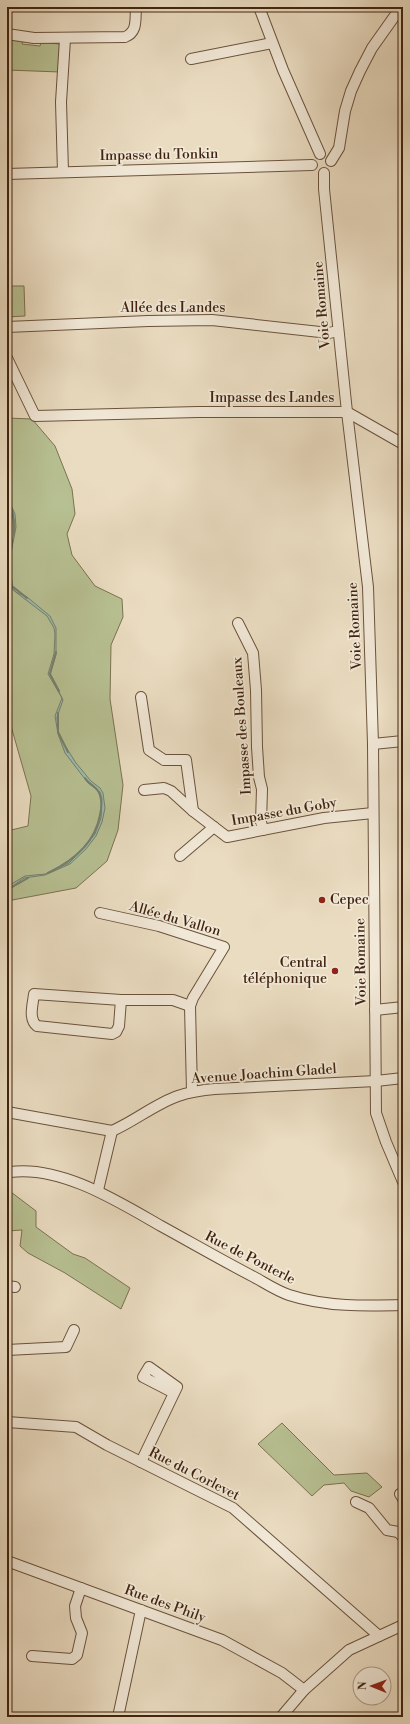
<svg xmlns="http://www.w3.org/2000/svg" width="410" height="1724" font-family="'Libre Bodoni',serif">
	<rect width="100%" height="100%" fill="#eadcc1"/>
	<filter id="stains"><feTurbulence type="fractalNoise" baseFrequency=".005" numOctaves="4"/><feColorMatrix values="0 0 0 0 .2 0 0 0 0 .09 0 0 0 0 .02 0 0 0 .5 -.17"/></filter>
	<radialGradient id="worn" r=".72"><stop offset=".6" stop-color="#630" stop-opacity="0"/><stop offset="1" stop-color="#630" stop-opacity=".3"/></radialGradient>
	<!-- green -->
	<g fill="#b7c092" stroke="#7c7250">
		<path d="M 7,38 L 23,41 L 22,44 L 40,46 L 41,42 L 59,44 L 61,47 L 60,72 L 7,70 Z"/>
		<path d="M 7,286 L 24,286 L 25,316 L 7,317 Z"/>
		<path d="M 7,418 L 32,419 L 55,446 L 72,489 L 75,514 L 67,534 L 72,555 L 95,586 L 122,599 L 123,617 L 111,645 L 110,699 L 123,785 L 118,830 L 107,861 L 76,888 L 7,901 L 7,831 L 28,826 L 31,796 L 7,712 Z"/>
		<path d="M 7,1189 L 36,1211 L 36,1227 L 73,1254 L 85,1258 L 130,1288 L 121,1309 L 65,1273 L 28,1253 L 20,1246 L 22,1230 L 7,1231 Z"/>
		<path d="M 282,1423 L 334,1475 L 367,1473 L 382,1487 L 369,1497 L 351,1491 L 344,1483 L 324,1485 L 312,1496 L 258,1444 Z"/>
	</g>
	<!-- water -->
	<path fill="#99bcad" stroke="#767f6e" d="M 7,496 L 15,514 L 16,527 L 9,564 L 9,577 L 12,586 L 16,592 L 27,597 L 50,616 L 56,628 L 56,655 L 50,674 L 63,700 L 57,717 L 58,732 L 62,741 L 76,763 L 91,781 L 100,788 L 103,793 L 105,808 L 102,822 L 96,836 L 86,849 L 70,864 L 45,875 L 24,878 L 7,890 L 8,886 L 25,876 L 45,874 L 69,863 L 84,848 L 95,834 L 101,818 L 102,799 L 100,792 L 88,783 L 65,753 L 58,734 L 55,716 L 62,698 L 48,674 L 54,654 L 55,634 L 54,628 L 47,616 L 13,590 L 8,577 L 9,561 L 15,527 L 13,512 L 7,500 Z"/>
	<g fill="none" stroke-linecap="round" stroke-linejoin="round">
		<!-- stream -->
		<g stroke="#767f6e" stroke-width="2">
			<path d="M 7,502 C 14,512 14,522 14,534"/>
			<path d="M 11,556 L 9,563 L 12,586 L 27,598"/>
			<path d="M 56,652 L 50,674 L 59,691"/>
			<path d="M 58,713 L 58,732 L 68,752"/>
			<path d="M 48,873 C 73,861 95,843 100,815 C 102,808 102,797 98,791 C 95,786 88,783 85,778"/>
			<path d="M 7,890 L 28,878"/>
		</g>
		<!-- minor casing -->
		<g stroke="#6b523c" stroke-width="12">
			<g id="minor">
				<path d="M 259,7 L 283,70 L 320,154"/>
				<path d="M 7,34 L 34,38 L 125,37 C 138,32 135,19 136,7"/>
				<path d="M 191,59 L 272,43"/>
				<path d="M 331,161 L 339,148 L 345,111 L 351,91 L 360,71 L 372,48 L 401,7"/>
				<path d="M 63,172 L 61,102 L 65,39"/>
				<path d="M 324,173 L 324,189 L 347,412 L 368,587 L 373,744 L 376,1113 L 386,1142 L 403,1182"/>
				<path d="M 7,174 L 312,165"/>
				<path d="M 7,327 L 148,321 L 212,320 L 329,333 L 338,331"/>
				<path d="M 7,358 L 35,416 L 198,412 L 347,412 L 403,444"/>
				<path d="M 238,623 L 253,653 L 256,690 L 257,747 L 259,777 L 262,789 L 261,822 L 263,830"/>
				<path d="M 141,697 L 149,750 L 164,760 L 186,760 L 193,811"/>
				<path d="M 373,744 L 403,741"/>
				<path d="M 144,790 L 164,788 L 171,791 L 193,811 L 227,837 L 324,818 L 373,813"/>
				<path d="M 180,856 L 214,827"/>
				<path d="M 100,913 L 159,926 L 224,947 L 193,998 L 190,1006 L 192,1092"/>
				<path d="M 121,1000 L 119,1026 L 116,1032 L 112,1034 L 37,1026 C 28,1019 33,1004 34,994 L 121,1000 L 173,1000 L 190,1006"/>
				<path d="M 375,1010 L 403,1007"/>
				<path d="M 7,1112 L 112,1131"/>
				<path d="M 112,1131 C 135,1121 155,1104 178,1096 C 190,1092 202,1090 215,1089 L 376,1081 L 403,1078"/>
				<path d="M 10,1172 C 61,1165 119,1202 161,1226 C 192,1243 223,1261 254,1277 C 265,1283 277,1291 289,1295 C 326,1307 365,1306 403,1305"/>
				<path d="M 98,1190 L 112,1131"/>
				<path d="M 7,1286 L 15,1287"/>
				<path d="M 7,1350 L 66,1347 L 74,1330"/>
				<path d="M 7,1422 L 76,1427 L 107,1445 L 233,1508 L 379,1636"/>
				<path d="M 141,1462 L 177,1387 L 149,1367 L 143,1377 L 174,1393"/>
				<path d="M 400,1494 L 403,1499"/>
				<path d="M 356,1502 L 369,1508 L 387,1530 L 398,1532 L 403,1537"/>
				<path d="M 7,1561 L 222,1640 L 282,1673 L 304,1690"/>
				<path d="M 32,1656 L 72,1659 L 77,1655 L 82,1633 L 76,1618 L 75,1606 L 81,1588"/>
				<path d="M 118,1717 L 141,1610"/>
				<path d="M 281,1717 L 304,1690 L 349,1650 L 403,1625"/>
			</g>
		</g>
		<!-- minor -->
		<use href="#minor" stroke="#f1e8d7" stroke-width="10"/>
	</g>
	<!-- markers -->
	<g fill="#8f2418" stroke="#f1e8d7" stroke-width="1.5">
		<circle cx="322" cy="900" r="4"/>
		<circle cx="335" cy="971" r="4"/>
	</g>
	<g text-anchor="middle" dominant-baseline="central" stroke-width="3.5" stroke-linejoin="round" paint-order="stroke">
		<!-- street labels -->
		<g font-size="14" fill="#41240f" stroke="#f1e8d7">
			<text transform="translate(159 155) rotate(-1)">Impasse du Tonkin</text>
			<text transform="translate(322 305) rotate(-95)">Voie Romaine</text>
			<text x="173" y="308">Allée des Landes</text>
			<text x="272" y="398">Impasse des Landes</text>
			<text transform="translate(355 626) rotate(-93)">Voie Romaine</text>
			<text transform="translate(242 726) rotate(-94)">Impasse des Bouleaux</text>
			<text transform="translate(284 812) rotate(-10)">Impasse du Goby</text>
			<text transform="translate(175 919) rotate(16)">Allée du Vallon</text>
			<text transform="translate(361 962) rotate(-91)">Voie Romaine</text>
			<text transform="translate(264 1074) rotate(-4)">Avenue Joachim Gladel</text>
			<text transform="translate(250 1258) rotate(27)">Rue de Ponterle</text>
			<text transform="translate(194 1474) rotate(27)">Rue du Corlevet</text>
			<text transform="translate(165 1604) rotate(20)">Rue des Phily</text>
		</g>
		<!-- poi labels -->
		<g font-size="14" fill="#41240f" stroke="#f1e8d7" text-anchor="start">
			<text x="330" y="900">Cepec</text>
			<text x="327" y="963" text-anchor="end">Central<tspan x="327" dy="16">téléphonique</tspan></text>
		</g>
	</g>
	<!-- margin -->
	<rect width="410" height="1724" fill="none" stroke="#eadcc1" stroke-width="24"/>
	<rect x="8" y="8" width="394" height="1708" fill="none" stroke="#41240f" stroke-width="2"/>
	<rect x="12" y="12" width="386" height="1700" fill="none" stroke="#41240f"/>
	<!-- north arrow -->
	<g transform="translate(372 1686) rotate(271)"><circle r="19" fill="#f1e8d7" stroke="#ab9a87"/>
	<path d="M0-3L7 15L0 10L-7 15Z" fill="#8f2418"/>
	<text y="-6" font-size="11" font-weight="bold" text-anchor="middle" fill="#41240f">N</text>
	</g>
	<rect width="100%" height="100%" filter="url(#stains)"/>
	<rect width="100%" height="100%" fill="url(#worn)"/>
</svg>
